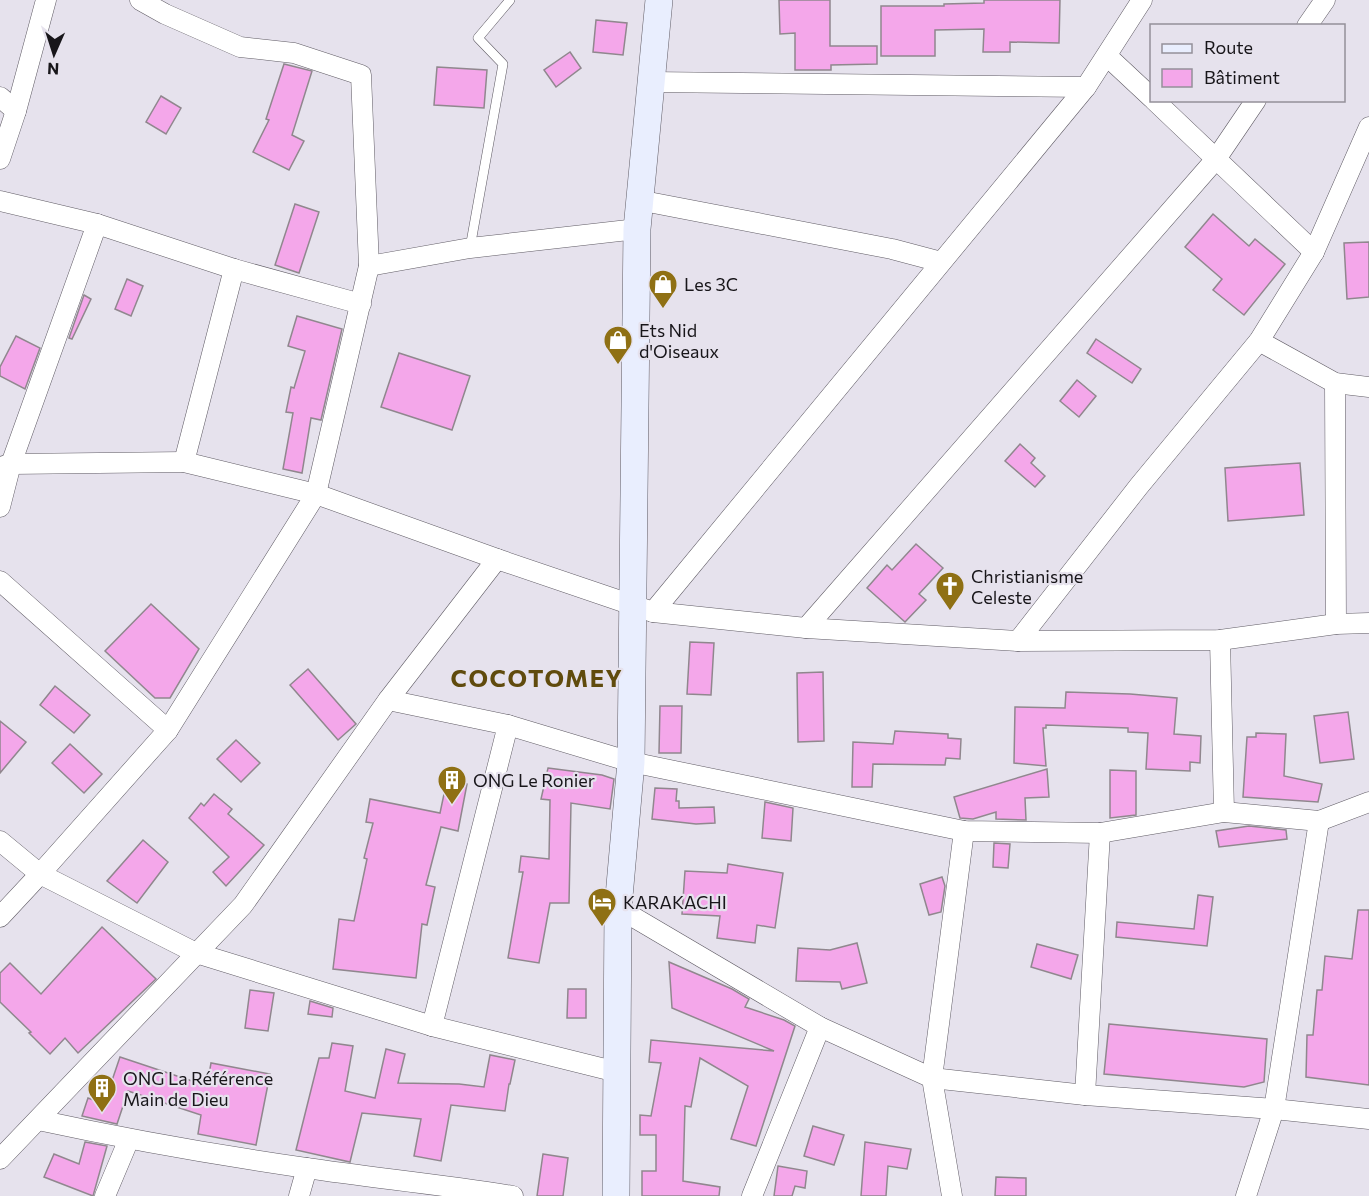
<svg xmlns="http://www.w3.org/2000/svg" width="1369" height="1196" font-family="Commissioner,sans-serif">
	<rect width="100%" height="100%" fill="#e6e2ed"/>
	<!-- building -->
	<g fill="#f4a7ea" stroke="#90878e" stroke-width="1.5">
		<path d="M 779,0 L 830,0 L 830,46 L 877,46 L 877,64 L 831,65 L 831,70 L 795,70 L 795,33 L 780,34 Z"/>
		<path d="M 984,0 L 1060,0 L 1059,43 L 1010,42 L 1010,52 L 983,52 L 984,29 L 935,30 L 935,56 L 881,56 L 881,6 L 944,6 L 944,4 L 984,3 Z"/>
		<path d="M 596,20 L 627,23 L 623,55 L 593,52 Z"/>
		<path d="M 570,52 L 581,68 L 556,87 L 544,70 Z"/>
		<path d="M 284,64 L 312,71 L 292,135 L 304,141 L 289,170 L 253,152 L 269,120 L 266,119 Z"/>
		<path d="M 437,67 L 487,70 L 484,108 L 434,105 Z"/>
		<path d="M 161,96 L 181,108 L 166,134 L 146,122 Z"/>
		<path d="M 295,204 L 319,212 L 299,273 L 275,265 Z"/>
		<path d="M 1213,214 L 1249,246 L 1255,239 L 1285,264 L 1244,315 L 1213,290 L 1222,279 L 1185,247 Z"/>
		<path d="M 1369,242 L 1369,297 L 1347,299 L 1344,243 Z"/>
		<path d="M 127,279 L 143,286 L 131,316 L 115,309 Z"/>
		<path d="M 84,295 L 91,299 L 72,339 L 69,338 Z"/>
		<path d="M 297,316 L 342,329 L 321,420 L 311,418 L 302,473 L 283,469 L 293,413 L 286,412 L 291,387 L 294,388 L 305,351 L 288,346 Z"/>
		<path d="M 16,336 L 40,348 L 25,389 L 0,376 L 0,367 Z"/>
		<path d="M 1096,339 L 1141,369 L 1132,383 L 1087,353 Z"/>
		<path d="M 399,353 L 470,376 L 452,430 L 381,407 Z"/>
		<path d="M 1077,380 L 1096,396 L 1079,417 L 1060,401 Z"/>
		<path d="M 1020,444 L 1035,458 L 1031,463 L 1045,476 L 1035,487 L 1005,461 Z"/>
		<path d="M 1300,463 L 1304,515 L 1228,521 L 1225,468 Z"/>
		<path d="M 916,544 L 943,568 L 919,594 L 926,600 L 905,622 L 867,588 L 887,565 L 892,570 Z"/>
		<path d="M 151,604 L 199,649 L 170,698 L 155,698 L 105,651 Z"/>
		<path d="M 690,642 L 714,643 L 711,695 L 687,694 Z"/>
		<path d="M 308,669 L 356,724 L 338,740 L 290,685 Z"/>
		<path d="M 823,672 L 824,741 L 798,742 L 797,673 Z"/>
		<path d="M 55,686 L 90,715 L 74,733 L 40,705 Z"/>
		<path d="M 1066,692 L 1130,694 L 1177,698 L 1174,734 L 1201,736 L 1200,763 L 1190,762 L 1190,771 L 1146,769 L 1148,733 L 1128,732 L 1128,728 L 1046,725 L 1046,728 L 1043,728 L 1046,766 L 1014,763 L 1015,707 L 1065,708 Z"/>
		<path d="M 660,706 L 682,706 L 681,753 L 659,753 Z"/>
		<path d="M 1348,712 L 1354,759 L 1320,763 L 1314,716 Z"/>
		<path d="M 0,721 L 26,742 L 0,773 Z"/>
		<path d="M 895,731 L 948,734 L 948,738 L 961,739 L 960,759 L 946,758 L 945,765 L 873,764 L 872,787 L 852,787 L 853,742 L 893,744 Z"/>
		<path d="M 1256,733 L 1286,734 L 1284,776 L 1322,784 L 1318,802 L 1243,797 L 1247,737 L 1256,737 Z"/>
		<path d="M 236,740 L 260,763 L 241,782 L 217,759 Z"/>
		<path d="M 70,744 L 102,774 L 84,793 L 52,763 Z"/>
		<path d="M 548,768 L 602,775 L 614,779 L 610,809 L 571,803 L 569,903 L 550,903 L 539,963 L 508,958 L 523,872 L 519,872 L 521,856 L 549,859 L 550,800 L 541,799 Z"/>
		<path d="M 1047,769 L 1049,797 L 1025,798 L 1026,820 L 996,819 L 996,812 L 973,819 L 960,818 L 954,797 Z"/>
		<path d="M 1110,770 L 1136,771 L 1136,815 L 1110,818 Z"/>
		<path d="M 447,780 L 467,784 L 458,831 L 441,827 L 426,885 L 435,887 L 427,925 L 422,924 L 416,978 L 333,969 L 339,919 L 354,921 L 367,859 L 364,858 L 373,823 L 366,822 L 370,799 L 440,813 Z"/>
		<path d="M 655,788 L 677,789 L 676,801 L 679,801 L 679,808 L 714,807 L 715,823 L 696,824 L 652,819 Z"/>
		<path d="M 214,794 L 232,809 L 228,814 L 264,845 L 226,886 L 213,872 L 229,857 L 189,818 L 201,803 L 204,806 Z"/>
		<path d="M 765,802 L 793,808 L 791,841 L 762,838 Z"/>
		<path d="M 1249,826 L 1286,830 L 1287,839 L 1219,847 L 1216,831 Z"/>
		<path d="M 143,840 L 168,862 L 137,903 L 107,881 Z"/>
		<path d="M 994,843 L 1010,844 L 1008,868 L 993,867 Z"/>
		<path d="M 728,864 L 783,873 L 775,928 L 757,925 L 755,943 L 717,938 L 720,916 L 682,914 L 685,871 L 727,873 Z"/>
		<path d="M 942,877 L 945,886 L 941,912 L 929,915 L 920,884 Z"/>
		<path d="M 1198,895 L 1213,897 L 1207,946 L 1116,937 L 1117,922 L 1194,929 Z"/>
		<path d="M 1358,910 L 1369,910 L 1369,1085 L 1306,1077 L 1307,1035 L 1313,1035 L 1317,990 L 1322,990 L 1325,956 L 1352,959 Z"/>
		<path d="M 102,927 L 156,979 L 78,1053 L 65,1038 L 50,1054 L 29,1033 L 31,1032 L 0,1002 L 0,973 L 10,963 L 41,994 Z"/>
		<path d="M 857,943 L 867,983 L 842,989 L 840,982 L 796,981 L 798,948 L 830,950 Z"/>
		<path d="M 1037,944 L 1078,955 L 1071,979 L 1031,967 Z"/>
		<path d="M 669,962 L 732,989 L 749,999 L 745,1007 L 784,1020 L 795,1026 L 756,1146 L 731,1139 L 748,1086 L 700,1058 L 691,1107 L 685,1106 L 683,1181 L 720,1187 L 719,1196 L 642,1196 L 642,1171 L 656,1171 L 656,1135 L 640,1135 L 640,1115 L 651,1116 L 661,1063 L 649,1062 L 651,1040 L 774,1051 L 672,1008 Z"/>
		<path d="M 568,989 L 586,989 L 586,1018 L 567,1018 Z"/>
		<path d="M 250,990 L 274,993 L 268,1031 L 245,1028 Z"/>
		<path d="M 310,1001 L 333,1008 L 332,1017 L 308,1014 Z"/>
		<path d="M 1109,1024 L 1267,1039 L 1264,1082 L 1244,1087 L 1104,1074 Z"/>
		<path d="M 332,1043 L 353,1046 L 345,1091 L 375,1098 L 386,1049 L 405,1054 L 398,1083 L 459,1084 L 484,1087 L 490,1055 L 515,1060 L 510,1084 L 509,1084 L 505,1111 L 451,1105 L 441,1161 L 414,1156 L 421,1119 L 362,1113 L 350,1162 L 296,1150 L 319,1058 L 329,1058 Z"/>
		<path d="M 120,1057 L 207,1086 L 211,1063 L 270,1074 L 256,1145 L 198,1134 L 201,1115 L 128,1091 L 117,1124 L 82,1116 L 88,1098 L 104,1104 Z"/>
		<path d="M 813,1126 L 844,1135 L 834,1165 L 804,1156 Z"/>
		<path d="M 85,1142 L 107,1146 L 93,1196 L 44,1177 L 54,1154 L 79,1164 Z"/>
		<path d="M 865,1142 L 911,1149 L 907,1169 L 888,1166 L 886,1196 L 861,1196 Z"/>
		<path d="M 543,1154 L 568,1158 L 563,1196 L 537,1196 Z"/>
		<path d="M 778,1166 L 807,1171 L 805,1188 L 795,1186 L 792,1196 L 774,1196 Z"/>
		<path d="M 996,1177 L 1026,1178 L 1026,1196 L 995,1196 Z"/>
	</g>
	<g fill="none" stroke-linecap="round" stroke-linejoin="round">
		<!-- lane casing -->
		<g stroke="#605c65" stroke-width="10">
			<path id="lane" d="M 470,248 L 503,64 L 478,38 L 510,0"/>
		</g>
		<!-- street casing -->
		<g stroke="#605c65" stroke-width="21">
			<g id="street">
				<path d="M 1307,26 L 1325,0"/>
				<path d="M 1107,56 L 1152,98"/>
				<path d="M 650,82 L 1086,87"/>
				<path d="M 0,97 L 16,111"/>
				<path d="M 1154,100 L 1314,252"/>
				<path d="M 0,159 L 16,111 L 46,0"/>
				<path d="M 638,200 L 892,249 L 941,262"/>
				<path d="M 0,201 L 97,224 L 234,269 L 361,304"/>
				<path d="M 369,266 L 470,248 L 637,229"/>
				<path d="M 1259,341 L 1335,383 L 1369,387"/>
				<path d="M 1335,383 L 1336,624"/>
				<path d="M 184,462 L 234,269"/>
				<path d="M 0,467 L 11,464 L 184,462 L 316,494 L 497,559 L 653,612 L 806,628 L 1018,641 L 1220,640 L 1336,624 L 1369,623"/>
				<path d="M 0,507 L 11,464 L 97,224"/>
				<path d="M 0,581 L 168,730"/>
				<path d="M 653,612 L 1086,87 L 1142,0"/>
				<path d="M 806,628 L 1216,159 L 1256,100"/>
				<path d="M 1220,640 L 1224,812"/>
				<path d="M 1018,641 L 1139,486 L 1259,341 L 1314,252 L 1369,127"/>
				<path d="M 388,700 L 508,725 L 432,1026"/>
				<path d="M 508,725 L 631,762 L 964,831 L 1100,833 L 1224,812 L 1319,821 L 1369,802"/>
				<path d="M 0,841 L 40,874 L 196,953 L 432,1026 L 617,1072"/>
				<path d="M 618,908 L 820,1027 L 932,1078 L 1085,1095 L 1274,1109 L 1369,1119"/>
				<path d="M 0,917 L 40,874 L 168,730 L 316,494 L 369,266 L 361,75 L 294,53 L 240,47 L 165,14 L 140,0"/>
				<path d="M 1085,1095 L 1100,833"/>
				<path d="M 38,1120 C 126,1139 216,1155 306,1168 C 375,1178 444,1185 513,1196"/>
				<path d="M 0,1159 L 243,905 L 388,700 L 497,559"/>
				<path d="M 105,1196 L 129,1139"/>
				<path d="M 299,1196 L 307,1168"/>
				<path d="M 752,1196 L 820,1027"/>
				<path d="M 952,1196 L 932,1078 L 964,831"/>
				<path d="M 1246,1196 L 1274,1109 L 1319,821"/>
			</g>
		</g>
		<!-- secondary casing -->
		<g stroke="#605c65" stroke-width="28">
			<path id="secondary" d="M 616,1196 L 618,908 L 631,762 L 637,229 L 659,0"/>
		</g>
		<!-- lane -->
		<use href="#lane" stroke="#fff" stroke-width="9"/>
		<!-- street -->
		<use href="#street" stroke="#fff" stroke-width="20"/>
		<!-- secondary -->
		<use href="#secondary" stroke="#e9eefe" stroke-width="27"/>
	</g>
	<!-- icons -->
	<defs>
		<g id="shop-pin" transform="scale(1.5)"><path d="M0 17L-7.5 6A9.5 9.5 0 1 1 7.5 6Z" fill="#8f7014" stroke="#e6e2ed"/><path d="M-5-2.5h2.3a2.7 3.5 0 0 1 5.4 0H5L5.5 6h-11ZM-1.5-2.5h3a1.5 2.3 0 0 0-3 0Z" fill="#fff"/></g>
		<g id="church-pin" transform="scale(1.5)"><path d="M0 17L-7.5 6A9.5 9.5 0 1 1 7.5 6Z" fill="#8f7014" stroke="#e6e2ed"/><path d="M-1.2-6h2.4v3.5h3.3v2.4h-3.3V6h-2.4V-.1h-3.3v-2.4h3.3Z" fill="#fff"/></g>
		<g id="building-pin" transform="scale(1.5)"><path d="M0 17L-7.5 6A9.5 9.5 0 1 1 7.5 6Z" fill="#8f7014" stroke="#e6e2ed"/><path d="M-4-6H4V6H1V3H-1V6H-4ZM-2.5-4.3h1.7v1.8h-1.7ZM.8-4.3h1.7v1.8H.8ZM-2.5-1h1.7V.8h-1.7ZM.8-1h1.7V.8H.8Z" fill="#fff"/></g>
		<g id="hotel-pin" transform="scale(1.5)"><path d="M0 17L-7.5 6A9.5 9.5 0 1 1 7.5 6Z" fill="#8f7014" stroke="#e6e2ed"/><path d="M-6-4.5h1.5V1H6V5H4.5V3h-9V5H-6ZM-4 0a1.8 1.8 0 1 1 3.6 0ZM.5 0V-2.5h3Q6-2.5 6 0Z" fill="#fff"/></g>
	</defs>
	<g fill-rule="evenodd">
		<use href="#shop-pin" x="663" y="284"/>
		<use href="#shop-pin" x="618" y="340"/>
		<use href="#church-pin" x="950" y="586"/>
		<use href="#building-pin" x="452" y="780"/>
		<use href="#hotel-pin" x="602" y="902"/>
		<use href="#building-pin" x="102" y="1088"/>
	</g>
	<g text-anchor="middle" dominant-baseline="central" stroke-width="4.5" stroke-linejoin="round" paint-order="stroke">
		<!-- poi labels -->
		<g font-size="18" fill="#18161a" stroke="#e6e2ed" text-anchor="start">
			<text x="684" y="284">Les 3C</text>
			<text x="639" y="330">Ets Nid<tspan x="639" dy="21">d'Oiseaux</tspan></text>
			<text x="971" y="576">Christianisme<tspan x="971" dy="21">Celeste</tspan></text>
			<text x="473" y="780">ONG Le Ronier</text>
			<text x="623" y="902">KARAKACHI</text>
			<text x="123" y="1078">ONG La Référence<tspan x="123" dy="21">Main de Dieu</tspan></text>
		</g>
		<!-- district labels -->
		<g font-size="24" font-weight="bold" letter-spacing="1.5" fill="#604b0d" stroke="#e6e2ed">
			<text x="537" y="677">COCOTOMEY</text>
		</g>
	</g>
	<!-- legend -->
	<rect x="1150" y="24" width="195" height="78" fill="#e6e2ed" stroke="#949099" stroke-width="1.5"/>
	<rect x="1162" y="44" width="30" height="9" fill="#e9eefe" stroke="#949099" stroke-width="1.5"/>
	<text x="1204" y="54" font-size="18" fill="#18161a">Route</text>
	<rect x="1162" y="69" width="30" height="18" fill="#f4a7ea" stroke="#949099" stroke-width="1.5"/>
	<text x="1204" y="84" font-size="18" fill="#18161a">Bâtiment</text>
	<!-- north arrow -->
	<g transform="translate(54 54) rotate(183)" stroke="#e6e2ed" stroke-width="4.5" paint-order="stroke">
	<path d="M0-4.5L10 22L0 15L-10 22Z" fill="#18161a"/>
	<text y="-9" font-size="16" font-weight="bold" text-anchor="middle" fill="#18161a">N</text>
	</g>
</svg>
